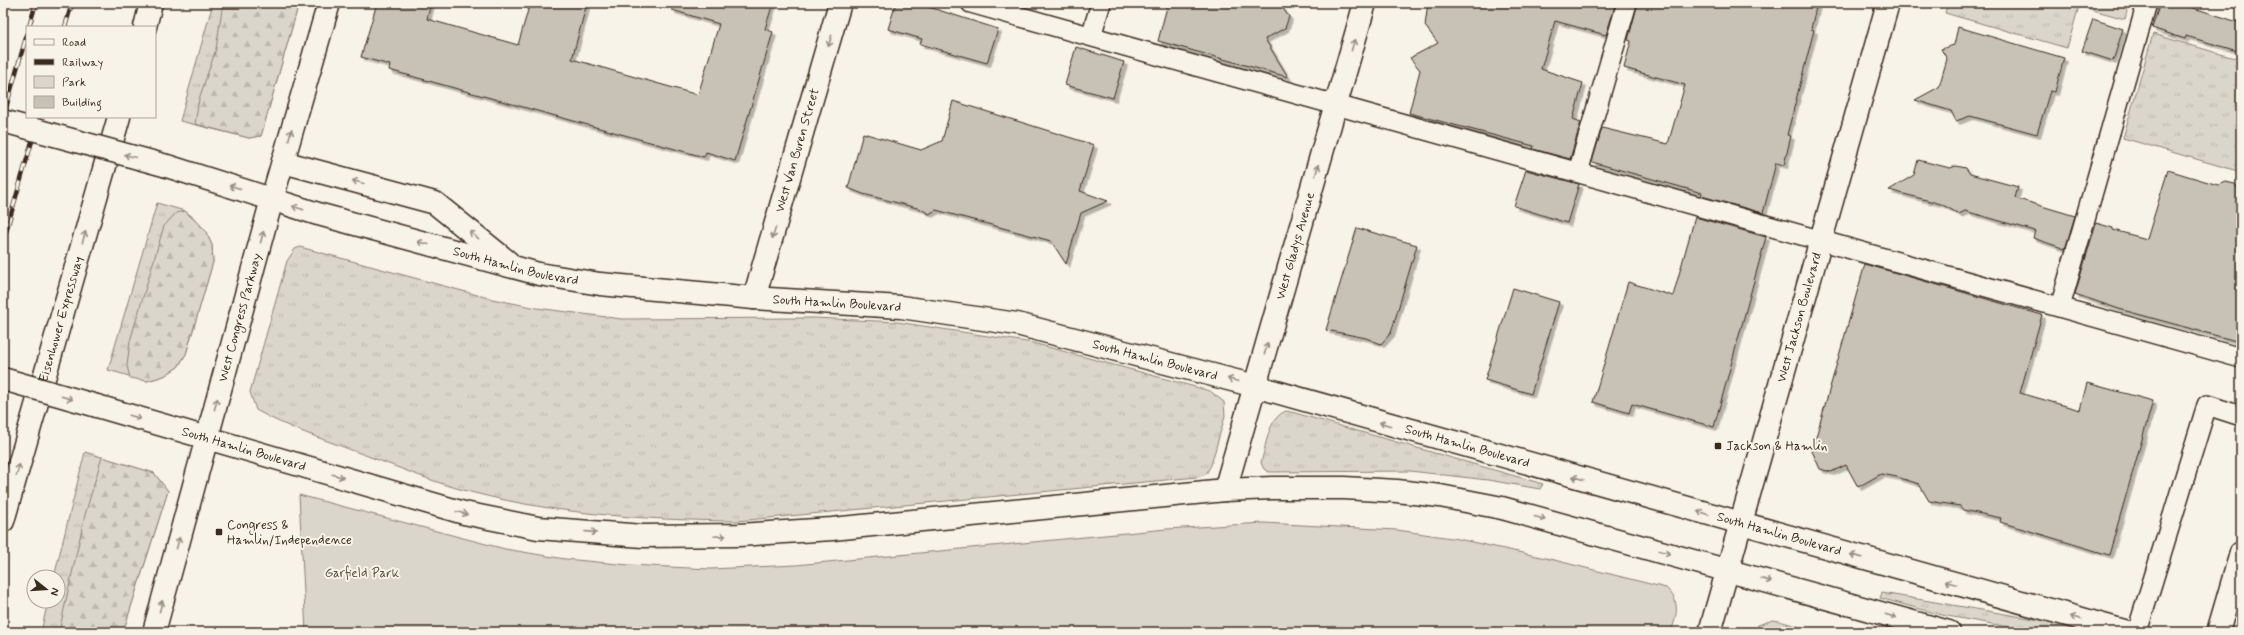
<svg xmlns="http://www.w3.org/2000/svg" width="2244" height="635" font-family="Mynerve,sans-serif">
	<defs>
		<pattern id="grass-tufts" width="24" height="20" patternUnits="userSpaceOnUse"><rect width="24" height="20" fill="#dbd6cb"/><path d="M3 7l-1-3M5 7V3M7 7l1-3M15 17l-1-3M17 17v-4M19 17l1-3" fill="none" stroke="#bdb8ae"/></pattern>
		<pattern id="forest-firs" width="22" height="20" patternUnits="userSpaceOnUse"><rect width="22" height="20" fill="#dbd6cb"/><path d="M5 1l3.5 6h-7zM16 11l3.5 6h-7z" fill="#bdb8ae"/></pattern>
		<filter id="shadow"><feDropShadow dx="3.5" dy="3.5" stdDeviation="0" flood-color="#0004"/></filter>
	</defs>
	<rect width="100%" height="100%" fill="#f7f3e8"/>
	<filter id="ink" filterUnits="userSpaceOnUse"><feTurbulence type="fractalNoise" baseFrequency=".025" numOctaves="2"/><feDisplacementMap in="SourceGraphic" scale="8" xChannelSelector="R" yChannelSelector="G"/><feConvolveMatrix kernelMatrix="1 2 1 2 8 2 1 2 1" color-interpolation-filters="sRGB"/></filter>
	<g filter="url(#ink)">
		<!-- grass -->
		<g fill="url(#grass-tufts)" stroke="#8b8074">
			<path d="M 213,3 L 299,3 L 261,136 L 249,138 L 180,121 Z"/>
			<path d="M 1948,3 L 2129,3 L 2125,19 L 2079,6 L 2067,48 L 1945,13 Z"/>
			<path d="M 2153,34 L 2241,60 L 2241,172 L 2123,138 Z"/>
			<path d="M 157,203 L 185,211 L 194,218 L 205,230 L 212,245 L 213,262 L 186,354 L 178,367 L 164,376 L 147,381 L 108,370 Z"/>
			<path d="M 300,247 L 492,299 L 537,308 L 622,319 L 814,318 L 897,322 L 1033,343 L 1210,391 L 1224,402 L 1225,416 L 1211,465 L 1206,474 L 1197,477 L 737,521 C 643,520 547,514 456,488 C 422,478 388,463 354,451 C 321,438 287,428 256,410 L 250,392 L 287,261 L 295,249 Z"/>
			<path d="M 1286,411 L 1295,413 L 1543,484 L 1540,489 L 1488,480 L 1410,471 L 1269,472 L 1264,469 L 1261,463 C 1266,446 1268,418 1286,411 Z"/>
			<path d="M 85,452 L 154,473 L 168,491 L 123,632 L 41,632 L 48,601 L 58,601 L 58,577 L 54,577 Z"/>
			<path d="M 1882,593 L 2046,621 L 2082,632 L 2036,632 L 1942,615 L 1880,598 Z"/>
		</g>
		<!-- forest -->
		<g fill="url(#forest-firs)" stroke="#8b8074">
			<path d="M 223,3 L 299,3 L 261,136 L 249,138 L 195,124 L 199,99 L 216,49 Z"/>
			<path d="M 185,211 L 205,230 L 212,245 L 213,262 L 186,354 L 178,367 L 164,376 L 147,381 L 130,378 L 127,366 L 130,341 L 164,226 L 176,213 Z"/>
			<path d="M 102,457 L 154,473 L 168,491 L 123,632 L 59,632 L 85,515 Z"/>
		</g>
		<!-- green -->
		<g fill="#dbd6cb" stroke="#8b8074">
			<path d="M 299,495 L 505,549 L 565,559 L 629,565 L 710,569 L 796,565 L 1167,529 L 1263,523 L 1397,530 L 1458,539 L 1550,559 L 1666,588 C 1681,601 1677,615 1671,632 L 306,632 Z"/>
			<path d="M 1773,620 L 1779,621 L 1819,632 L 1753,632 L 1758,625 Z"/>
		</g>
		<!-- building -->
		<g fill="#c8c1b6" stroke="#3b2a1e" filter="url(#shadow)">
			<path d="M 377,3 L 431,3 L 427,19 L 518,45 L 530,3 L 587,3 L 572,59 L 698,95 L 719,24 L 672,10 L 673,3 L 773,3 L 765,29 L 773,32 L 735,161 L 706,152 L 704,157 L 389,70 L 390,65 L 361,57 Z"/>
			<path d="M 896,3 L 910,3 L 932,8 L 998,29 L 987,63 L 920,44 L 922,39 L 888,29 Z"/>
			<path d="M 1168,3 L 1279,3 L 1289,17 L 1285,28 L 1265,39 L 1288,77 L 1158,41 Z"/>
			<path d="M 1428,3 L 1616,3 L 1606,35 L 1555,21 L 1541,69 L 1583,83 L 1573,119 L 1581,122 L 1570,159 L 1533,149 L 1534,146 L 1409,113 L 1420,70 L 1410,58 L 1438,43 L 1425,26 Z"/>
			<path d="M 1638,3 L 1817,3 L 1811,29 L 1814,30 L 1787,135 L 1791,136 L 1784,165 L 1776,163 L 1763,213 L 1701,196 L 1702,193 L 1592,162 L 1602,128 L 1668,144 L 1685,85 L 1624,68 L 1631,41 L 1628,40 Z"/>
			<path d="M 2160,3 L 2178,3 L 2241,23 L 2241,52 L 2186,36 L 2185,39 L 2152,28 Z"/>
			<path d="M 2093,19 L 2123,29 L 2113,61 L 2082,51 Z"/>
			<path d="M 1958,27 L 2064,58 L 2055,92 L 2050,91 L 2037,134 L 1970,116 L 1956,121 L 1951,111 L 1915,100 L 1939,87 L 1947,59 L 1941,49 L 1954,45 Z"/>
			<path d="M 1076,47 L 1124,62 L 1113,98 L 1065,85 Z"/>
			<path d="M 953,101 L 1094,145 L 1080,191 L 1108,201 L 1081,213 L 1066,264 L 1051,241 L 936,210 L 929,214 L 921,209 L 863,194 L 848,188 L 863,133 L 921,150 L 942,141 Z"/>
			<path d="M 1918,160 L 1950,168 L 1956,166 L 1966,168 L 1970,174 L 2018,187 L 2015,198 L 2075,216 L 2065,249 L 2033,238 L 2035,231 L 1965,211 L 1959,214 L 1941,204 L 1889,190 L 1914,175 Z"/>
			<path d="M 1526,170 L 1579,184 L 1567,223 L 1514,206 Z"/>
			<path d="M 2168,170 L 2218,185 L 2225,182 L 2235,184 L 2241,194 L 2241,321 L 2236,341 L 2119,309 L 2075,294 L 2096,223 L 2113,228 L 2113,230 L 2147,239 Z"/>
			<path d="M 1695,217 L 1766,237 L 1714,427 L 1632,404 L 1629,413 L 1593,402 L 1628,282 L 1673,296 Z"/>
			<path d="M 1357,228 L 1417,245 L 1391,333 L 1381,344 L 1366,338 L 1326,330 Z"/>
			<path d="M 1865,264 L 2042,315 L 2020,393 L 2080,410 L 2087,383 L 2153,401 L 2109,555 L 2000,522 L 2001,518 L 1963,510 L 1960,506 L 1929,501 L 1919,484 L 1897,477 L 1881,474 L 1858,487 L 1846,465 L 1831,472 L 1820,469 L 1812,451 Z"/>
			<path d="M 1513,288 L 1559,302 L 1531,394 L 1485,380 Z"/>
		</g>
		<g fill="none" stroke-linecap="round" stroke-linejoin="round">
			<!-- lane casing -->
			<g stroke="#3b2a1e" stroke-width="22">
				<g id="lane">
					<path d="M 971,3 L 2241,358"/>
					<path d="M 1091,36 L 1101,3"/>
					<path d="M 1578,172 L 1627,3"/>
					<path d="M 2060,307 L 2147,3"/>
					<path d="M 2137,632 L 2207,405 L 2241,416"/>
				</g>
			</g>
			<!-- street casing -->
			<g stroke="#3b2a1e" stroke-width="25">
				<g id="street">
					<path id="s1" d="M 754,298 L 840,3"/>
					<path id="s2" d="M 1225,490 L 1365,3"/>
					<path d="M 2218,632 L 2241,553"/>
				</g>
			</g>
			<!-- secondary casing -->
			<g stroke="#3b2a1e" stroke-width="25">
				<g id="secondary">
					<path d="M 283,162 L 435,203 L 508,262"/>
					<path id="s3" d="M 167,166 L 318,214 L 539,274 L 600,284 L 754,298 L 901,307 L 1017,324 L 1255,386 L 2128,632"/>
					<path id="s4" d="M 97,406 L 464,513 L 538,528 L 643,536 L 739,535 L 832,529 L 1225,490 L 1272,488 L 1344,488 L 1397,491 L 1440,496 L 1502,508 L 1949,632"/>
					<path id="s5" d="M 154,632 L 272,199 L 329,3"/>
					<path id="s6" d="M 1710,632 L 1888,3"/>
				</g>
			</g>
			<!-- highway casing -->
			<g stroke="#3b2a1e" stroke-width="25">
				<g id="highway">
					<path d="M 145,27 L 151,3"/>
					<path id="s7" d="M 3,521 L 119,117"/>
				</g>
			</g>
			<!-- lane -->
			<use href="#lane" stroke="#f7f3e8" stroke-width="19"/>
			<!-- street -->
			<use href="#street" stroke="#f7f3e8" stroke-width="22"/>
			<!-- secondary -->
			<use href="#secondary" stroke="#f7f3e8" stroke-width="22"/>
			<!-- highway -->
			<use href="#highway" stroke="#f7f3e8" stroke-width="22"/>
			<!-- rail casing -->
			<g stroke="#3b2a1e" stroke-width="4.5">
				<g id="rail">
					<path d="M 29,27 L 36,3"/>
					<path d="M 65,27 L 72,3"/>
					<path d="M 3,118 L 27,34"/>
					<path d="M 3,242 L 39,117"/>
				</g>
			</g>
			<!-- rail -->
			<use href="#rail" stroke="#f7f3e8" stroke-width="3" stroke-dasharray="9" stroke-linecap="butt"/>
			<!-- secondary-bridge casing -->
			<g stroke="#3b2a1e" stroke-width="25" stroke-linecap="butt">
				<g id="secondary-bridge">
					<path d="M 3,121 L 167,166"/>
					<path d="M 3,379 L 97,406"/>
				</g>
			</g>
			<!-- secondary-bridge -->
			<use href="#secondary-bridge" stroke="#f7f3e8" stroke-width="22"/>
		</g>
		<!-- one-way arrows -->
		<defs><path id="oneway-shaft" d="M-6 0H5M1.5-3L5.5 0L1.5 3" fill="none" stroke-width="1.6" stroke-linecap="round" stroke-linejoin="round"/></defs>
		<g stroke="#998e83">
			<use href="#oneway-shaft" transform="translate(830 41) rotate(106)"/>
			<use href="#oneway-shaft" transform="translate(1353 45) rotate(-74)"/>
			<use href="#oneway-shaft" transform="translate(290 135) rotate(-74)"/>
			<use href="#oneway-shaft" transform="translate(130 156) rotate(-165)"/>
			<use href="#oneway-shaft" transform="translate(1317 170) rotate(-74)"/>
			<use href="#oneway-shaft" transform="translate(358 182) rotate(-165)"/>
			<use href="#oneway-shaft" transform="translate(235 187) rotate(-163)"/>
			<use href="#oneway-shaft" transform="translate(298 208) rotate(-162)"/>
			<use href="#oneway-shaft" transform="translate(774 233) rotate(107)"/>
			<use href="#oneway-shaft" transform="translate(474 235) rotate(-141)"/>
			<use href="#oneway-shaft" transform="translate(84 237) rotate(-74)"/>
			<use href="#oneway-shaft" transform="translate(262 237) rotate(-75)"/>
			<use href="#oneway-shaft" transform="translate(423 243) rotate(-165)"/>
			<use href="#oneway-shaft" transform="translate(1266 349) rotate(-74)"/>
			<use href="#oneway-shaft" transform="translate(1233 380) rotate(-165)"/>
			<use href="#oneway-shaft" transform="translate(67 398) rotate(16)"/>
			<use href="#oneway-shaft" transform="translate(216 404) rotate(-74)"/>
			<use href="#oneway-shaft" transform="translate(135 417) rotate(16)"/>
			<use href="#oneway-shaft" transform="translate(1385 424) rotate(-164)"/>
			<use href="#oneway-shaft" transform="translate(18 470) rotate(-74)"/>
			<use href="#oneway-shaft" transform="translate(338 476) rotate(16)"/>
			<use href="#oneway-shaft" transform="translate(1578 478) rotate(-164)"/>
			<use href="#oneway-shaft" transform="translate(462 513) rotate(15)"/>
			<use href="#oneway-shaft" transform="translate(1703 513) rotate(-163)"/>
			<use href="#oneway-shaft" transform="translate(1540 518) rotate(15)"/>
			<use href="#oneway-shaft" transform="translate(591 532) rotate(4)"/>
			<use href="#oneway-shaft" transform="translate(720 536) rotate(-2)"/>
			<use href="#oneway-shaft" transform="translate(178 543) rotate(-75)"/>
			<use href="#oneway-shaft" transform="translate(1665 552) rotate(15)"/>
			<use href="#oneway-shaft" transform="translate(1856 556) rotate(-164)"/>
			<use href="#oneway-shaft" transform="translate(1766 580) rotate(16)"/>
			<use href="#oneway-shaft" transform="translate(1951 583) rotate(-165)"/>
			<use href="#oneway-shaft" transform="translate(161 606) rotate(-75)"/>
			<use href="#oneway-shaft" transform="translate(1891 616) rotate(16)"/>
			<use href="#oneway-shaft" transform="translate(2076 618) rotate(-165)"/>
		</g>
	</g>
	<!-- markers -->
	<g fill="#3b2a1e" stroke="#f7f3e8" stroke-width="1.5">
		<rect x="1714" y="442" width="8" height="8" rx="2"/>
		<rect x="215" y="528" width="8" height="8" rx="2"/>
	</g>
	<g text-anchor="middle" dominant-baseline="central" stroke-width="4" stroke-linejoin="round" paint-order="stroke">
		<!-- street labels -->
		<g font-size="13" fill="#3b2a1e" stroke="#f7f3e8">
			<text stroke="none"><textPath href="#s1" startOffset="154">West Van Buren Street</textPath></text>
			<text stroke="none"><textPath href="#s2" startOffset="254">West Gladys Avenue</textPath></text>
			<text stroke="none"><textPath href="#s3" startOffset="363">South Hamlin Boulevard</textPath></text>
			<text stroke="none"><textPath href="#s3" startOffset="687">South Hamlin Boulevard</textPath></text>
			<text stroke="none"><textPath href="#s5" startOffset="326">West Congress Parkway</textPath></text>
			<text stroke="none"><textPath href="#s6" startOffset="327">West Jackson Boulevard</textPath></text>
			<text stroke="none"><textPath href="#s7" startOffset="210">Eisenhower Expressway</textPath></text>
			<text stroke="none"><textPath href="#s3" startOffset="1011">South Hamlin Boulevard</textPath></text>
			<text stroke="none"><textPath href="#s3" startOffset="1335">South Hamlin Boulevard</textPath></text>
			<text stroke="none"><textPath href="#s4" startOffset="153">South Hamlin Boulevard</textPath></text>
			<text stroke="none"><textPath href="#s3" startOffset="1659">South Hamlin Boulevard</textPath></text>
		</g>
		<!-- poi labels -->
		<g font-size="13" fill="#3b2a1e" stroke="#f7f3e8" text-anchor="start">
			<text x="1726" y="446">Jackson &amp; Hamlin</text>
			<text x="227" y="525">Congress &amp;<tspan x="227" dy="15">Hamlin/Independence</tspan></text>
		</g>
		<!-- park labels -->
		<g font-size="13" fill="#5b4c41" stroke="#f7f3e8">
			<text x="362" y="573">Garfield Park</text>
		</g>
	</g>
	<!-- margin -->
	<rect width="2244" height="635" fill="none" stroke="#f7f3e8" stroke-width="16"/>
	<rect x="8" y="8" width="2228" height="619" fill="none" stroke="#3b2a1e" stroke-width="1.5" filter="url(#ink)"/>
	<!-- legend -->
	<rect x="26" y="26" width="130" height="92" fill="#f7f3e8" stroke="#aca397"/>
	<rect x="34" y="39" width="20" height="6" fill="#f7f3e8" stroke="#aca397"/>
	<text x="62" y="46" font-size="12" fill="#3b2a1e">Road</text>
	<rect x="34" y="59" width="20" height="6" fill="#3b2a1e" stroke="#aca397"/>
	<text x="62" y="66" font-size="12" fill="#3b2a1e">Railway</text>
	<rect x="34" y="76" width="20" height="12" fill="#dbd6cb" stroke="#aca397"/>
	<text x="62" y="86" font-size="12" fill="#3b2a1e">Park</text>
	<rect x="34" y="96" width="20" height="12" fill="#c8c1b6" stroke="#aca397"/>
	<text x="62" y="106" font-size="12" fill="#3b2a1e">Building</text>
	<!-- north arrow -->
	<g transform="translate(46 589) rotate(107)"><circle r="19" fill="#f7f3e8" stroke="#aca397"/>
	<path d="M0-3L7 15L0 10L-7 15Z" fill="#3b2a1e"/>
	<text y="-6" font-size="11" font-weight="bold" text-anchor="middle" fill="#3b2a1e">N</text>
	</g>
</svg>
